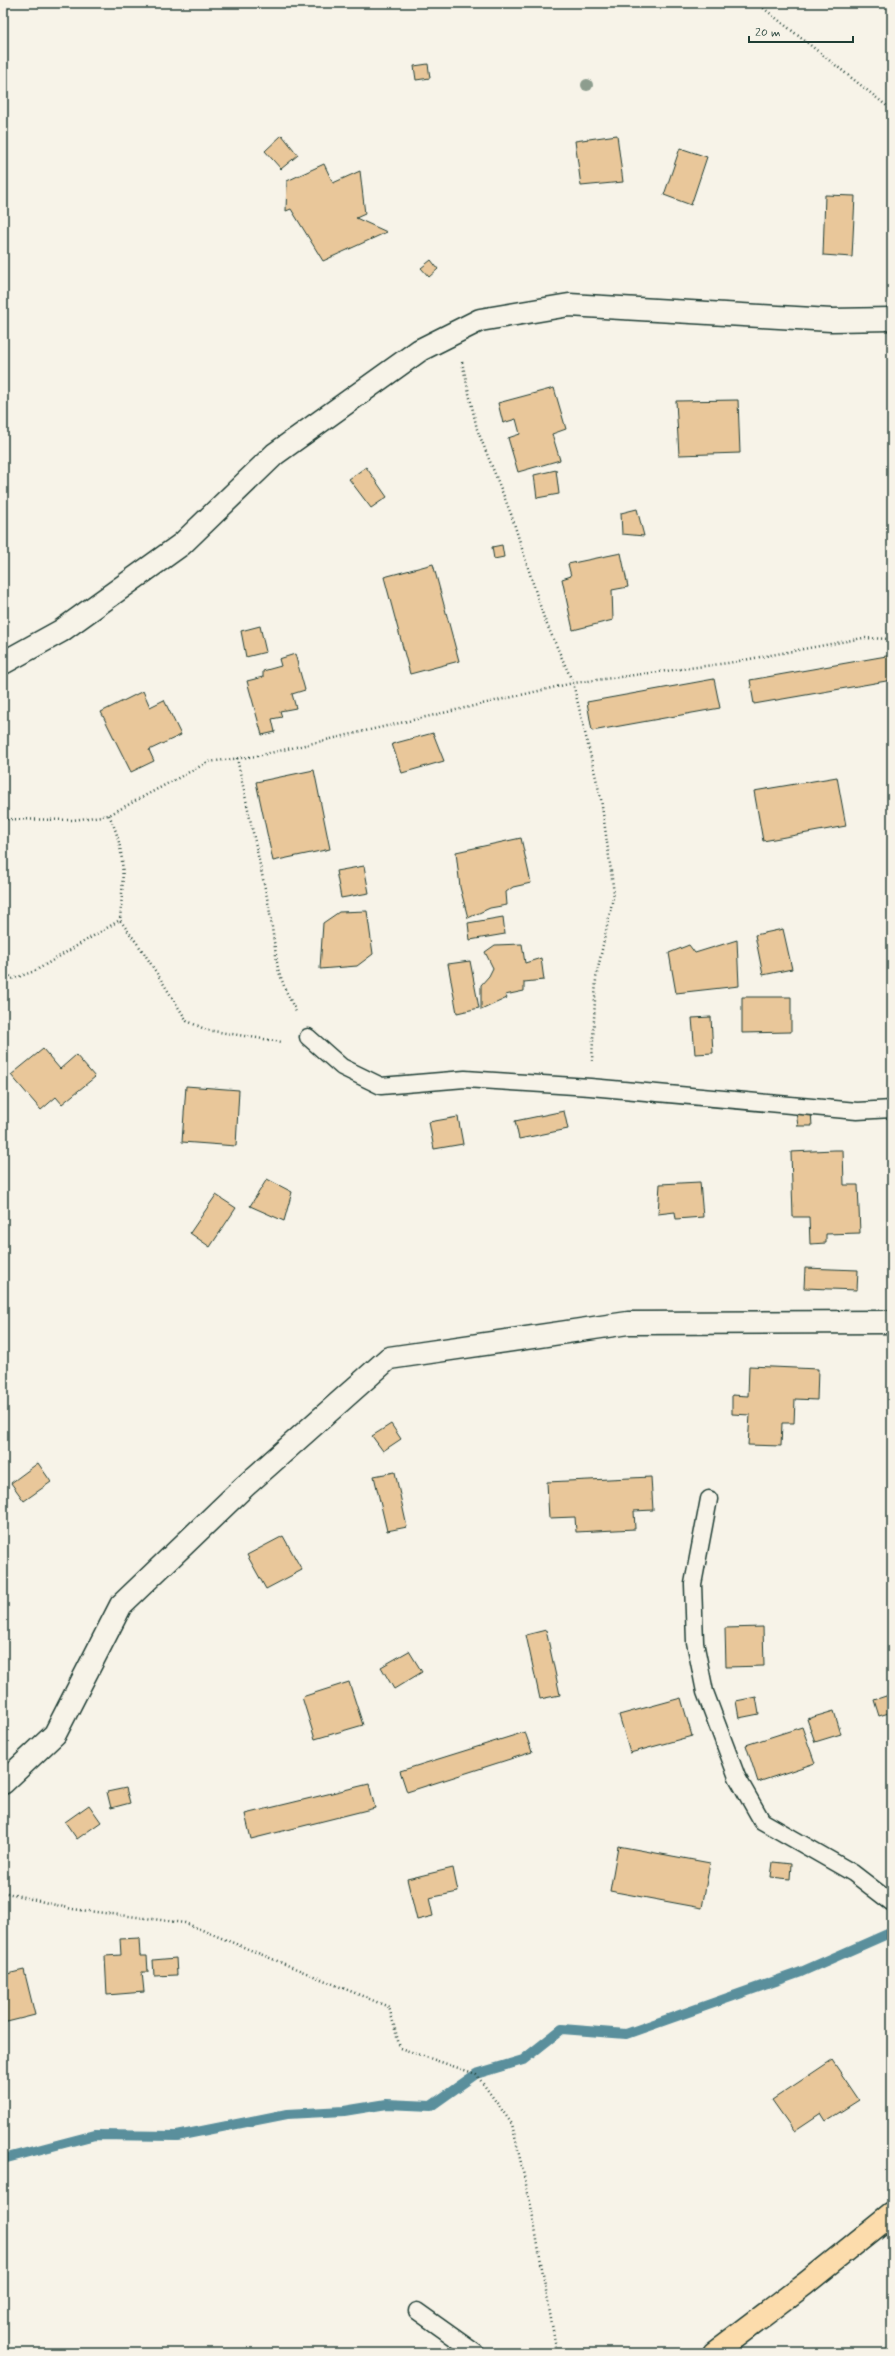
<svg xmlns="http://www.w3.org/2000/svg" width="895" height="2356" font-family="Mynerve,sans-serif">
	<rect width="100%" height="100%" fill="#f7f3e8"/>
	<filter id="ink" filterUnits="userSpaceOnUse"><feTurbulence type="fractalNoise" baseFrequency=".025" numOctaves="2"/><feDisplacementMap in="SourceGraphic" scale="8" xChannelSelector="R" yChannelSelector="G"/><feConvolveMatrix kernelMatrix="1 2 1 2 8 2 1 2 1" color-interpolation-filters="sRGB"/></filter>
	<g filter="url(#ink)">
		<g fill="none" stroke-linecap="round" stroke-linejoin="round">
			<!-- stream -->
			<path stroke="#5a8f9c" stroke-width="10" d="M 3,2159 L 95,2135 L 177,2136 L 287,2114 L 344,2111 L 387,2104 L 431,2106 L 476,2074 L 523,2060 L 562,2029 L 626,2034 L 801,1972 L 892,1932"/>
		</g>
		<!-- building -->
		<g fill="#e9c79a" stroke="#1f3d34">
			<path d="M 428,64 L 430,78 L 416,80 L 414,66 Z"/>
			<path d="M 282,135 L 298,155 L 281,169 L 265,151 Z"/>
			<path d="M 617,135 L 623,182 L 581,186 L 575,141 Z"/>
			<path d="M 680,148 L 707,157 L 691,205 L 664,195 Z"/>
			<path d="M 324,164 L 333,183 L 360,171 L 365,214 L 356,218 L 387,232 L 323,261 L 291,209 L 286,211 L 287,181 Z"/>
			<path d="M 825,195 L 855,196 L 852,257 L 823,255 Z"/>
			<path d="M 431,260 L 438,269 L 429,277 L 421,268 Z"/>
			<path d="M 554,388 L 566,429 L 552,434 L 560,460 L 518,472 L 508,438 L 520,434 L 516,419 L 503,423 L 498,403 Z"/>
			<path d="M 738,400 L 740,453 L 679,455 L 676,401 Z"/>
			<path d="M 366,467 L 387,497 L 371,508 L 349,479 Z"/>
			<path d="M 556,470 L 559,494 L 537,498 L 534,475 Z"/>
			<path d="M 637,509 L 644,536 L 622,534 L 621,513 Z"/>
			<path d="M 502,545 L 504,557 L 494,559 L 492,547 Z"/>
			<path d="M 621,553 L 628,587 L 612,590 L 613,620 L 573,630 L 562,579 L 571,576 L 568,564 Z"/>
			<path d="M 433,564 L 459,661 L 410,674 L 384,577 Z"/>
			<path d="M 260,626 L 266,652 L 246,657 L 241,631 Z"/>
			<path d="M 295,654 L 305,690 L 292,694 L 296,708 L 280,711 L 282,717 L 272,719 L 275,732 L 262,735 L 247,681 L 263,677 L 263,671 L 281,666 L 279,659 Z"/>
			<path d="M 892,655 L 892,680 L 754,704 L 750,680 Z"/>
			<path d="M 714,679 L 720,708 L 592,731 L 587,702 Z"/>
			<path d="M 143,691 L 150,707 L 164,700 L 181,735 L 149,750 L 154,761 L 131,772 L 101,712 Z"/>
			<path d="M 433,733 L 444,761 L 402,773 L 392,744 Z"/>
			<path d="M 314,770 L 330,849 L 273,861 L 256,782 Z"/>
			<path d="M 837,777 L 846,826 L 763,841 L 754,791 Z"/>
			<path d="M 521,838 L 531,883 L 513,887 L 506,892 L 507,905 L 490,908 L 468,918 L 460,887 L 456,852 Z"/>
			<path d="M 364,866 L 369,893 L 341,898 L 336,871 Z"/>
			<path d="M 367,911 L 373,954 L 357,966 L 320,969 L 323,923 L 339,912 Z"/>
			<path d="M 503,917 L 505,934 L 470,940 L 468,923 Z"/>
			<path d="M 783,929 L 792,969 L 763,975 L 755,935 Z"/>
			<path d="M 737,940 L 739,986 L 676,993 L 669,953 L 689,945 L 695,953 Z"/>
			<path d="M 522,944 L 525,963 L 541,958 L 544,980 L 524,982 L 524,991 L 505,995 L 507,998 L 481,1010 L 481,985 L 489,976 L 493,968 L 485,952 L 495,945 Z"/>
			<path d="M 470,961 L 479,1008 L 457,1013 L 448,964 Z"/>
			<path d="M 742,997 L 791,997 L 791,1032 L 742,1033 Z"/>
			<path d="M 711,1017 L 713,1053 L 695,1054 L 692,1018 Z"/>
			<path d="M 43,1049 L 60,1069 L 76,1055 L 95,1077 L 62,1104 L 56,1097 L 41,1110 L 11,1075 Z"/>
			<path d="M 186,1086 L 239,1090 L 236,1146 L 182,1142 Z"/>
			<path d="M 564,1111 L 568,1129 L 519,1139 L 515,1121 Z"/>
			<path d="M 811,1111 L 812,1126 L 798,1126 L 796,1112 Z"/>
			<path d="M 458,1117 L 463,1144 L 434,1149 L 429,1122 Z"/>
			<path d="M 834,1150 L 843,1150 L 844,1185 L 858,1185 L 860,1233 L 826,1234 L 826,1243 L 810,1244 L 809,1217 L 793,1217 L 791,1152 Z"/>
			<path d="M 267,1179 L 292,1192 L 284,1221 L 250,1206 Z"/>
			<path d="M 700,1182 L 703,1217 L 676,1219 L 675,1212 L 658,1214 L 660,1184 Z"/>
			<path d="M 216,1195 L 236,1208 L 210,1247 L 190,1233 Z"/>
			<path d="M 805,1268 L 858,1270 L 857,1290 L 804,1288 Z"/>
			<path d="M 749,1366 L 818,1369 L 817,1400 L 795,1399 L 794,1423 L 782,1423 L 781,1446 L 748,1445 L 750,1415 L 732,1414 L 732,1395 L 748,1396 Z"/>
			<path d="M 391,1424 L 401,1439 L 383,1451 L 372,1436 Z"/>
			<path d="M 38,1463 L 51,1482 L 24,1501 L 11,1483 Z"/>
			<path d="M 395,1472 L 407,1527 L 387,1531 L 374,1476 Z"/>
			<path d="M 651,1477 L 653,1510 L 634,1511 L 635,1529 L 576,1532 L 575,1517 L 549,1518 L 547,1482 Z"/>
			<path d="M 283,1536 L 302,1570 L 266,1589 L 247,1555 Z"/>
			<path d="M 763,1627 L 764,1666 L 726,1667 L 725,1628 Z"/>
			<path d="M 546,1630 L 560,1695 L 540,1699 L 526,1635 Z"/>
			<path d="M 409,1651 L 422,1672 L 394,1689 L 381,1667 Z"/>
			<path d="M 349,1682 L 363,1725 L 315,1739 L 302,1697 Z"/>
			<path d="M 892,1694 L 892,1712 L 879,1716 L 874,1700 Z"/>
			<path d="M 756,1697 L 759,1714 L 739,1718 L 736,1701 Z"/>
			<path d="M 681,1698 L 692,1736 L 630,1753 L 619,1715 Z"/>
			<path d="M 834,1711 L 841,1734 L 815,1742 L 807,1719 Z"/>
			<path d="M 802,1727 L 815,1763 L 758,1782 L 746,1745 Z"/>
			<path d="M 525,1732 L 532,1752 L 407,1792 L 400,1771 Z"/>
			<path d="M 369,1784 L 375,1808 L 251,1839 L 245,1814 Z"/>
			<path d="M 126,1788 L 130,1803 L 111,1808 L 107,1792 Z"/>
			<path d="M 89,1805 L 101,1822 L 77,1839 L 65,1822 Z"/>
			<path d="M 618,1846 L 710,1863 L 702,1908 L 610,1891 Z"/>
			<path d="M 773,1862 L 791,1864 L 790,1879 L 771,1877 Z"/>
			<path d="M 453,1868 L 458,1892 L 429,1898 L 433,1916 L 417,1920 L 407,1879 Z"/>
			<path d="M 139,1938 L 140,1956 L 147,1956 L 148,1972 L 142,1972 L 144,1992 L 107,1995 L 105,1956 L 121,1955 L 120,1939 Z"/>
			<path d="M 176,1958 L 177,1975 L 154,1976 L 153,1960 Z"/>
			<path d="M 24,1970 L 35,2015 L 3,2023 L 3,1975 Z"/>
			<path d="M 832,2060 L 859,2100 L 826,2121 L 821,2113 L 794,2131 L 772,2100 Z"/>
		</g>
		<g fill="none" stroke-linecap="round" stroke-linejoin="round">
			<!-- lane casing -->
			<g stroke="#1f3d34" stroke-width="19">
				<g id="lane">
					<path d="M 308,1037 L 342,1067 L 381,1086 L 465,1079 L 590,1087 L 857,1111 L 892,1109"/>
					<path d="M 709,1499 L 693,1584 L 695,1642 L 705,1692 L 737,1777 L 762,1821 L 853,1873 L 892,1903"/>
					<path d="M 417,2311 L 476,2353"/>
				</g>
			</g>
			<!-- street casing -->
			<g stroke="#1f3d34" stroke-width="25">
				<g id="street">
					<path d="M 3,663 L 61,631 L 182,544 L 275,454 L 420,350 L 480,320 L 569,305 L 831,320 L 892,319"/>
					<path d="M 3,1783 L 55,1734 L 121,1605 L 244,1487 L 389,1358 L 628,1323 L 892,1322"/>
				</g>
			</g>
			<!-- primary casing -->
			<g stroke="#1f3d34" stroke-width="25">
				<path id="primary" d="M 714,2353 L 805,2284 L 892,2214"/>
			</g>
			<!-- path -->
			<g stroke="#1f3d34" stroke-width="2.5" stroke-dasharray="1 3" stroke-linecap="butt">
				<path d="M 757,3 L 892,110"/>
				<path d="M 462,362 L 477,429 L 511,514 L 544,618 L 573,683 L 601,799 L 614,893 L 596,978 L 592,1061"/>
				<path d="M 237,758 L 269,907 L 278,969 L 285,989 L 297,1014"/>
				<path d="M 109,815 C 127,852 123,880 120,920 L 144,953 L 187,1021 L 207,1030 L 282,1042"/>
				<path d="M 3,819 L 73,820 L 109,815 L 208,762 L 257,756 L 573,683 L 728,663 L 863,638 L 892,639"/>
				<path d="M 3,966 L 12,979 L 35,971 L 120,920"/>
				<path d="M 3,1892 L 72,1909 L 185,1923 L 389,2007 L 400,2048 L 476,2074 L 512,2124 L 531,2206 L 557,2353"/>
			</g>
			<!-- lane -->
			<use href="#lane" stroke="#f7f3e8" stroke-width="16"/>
			<!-- street -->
			<use href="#street" stroke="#f7f3e8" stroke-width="22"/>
			<!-- primary -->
			<use href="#primary" stroke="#fcdcac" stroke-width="22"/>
		</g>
		<!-- trees -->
		<circle fill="#8d9d8e" cx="587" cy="85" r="6"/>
	</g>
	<!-- margin -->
	<rect width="895" height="2356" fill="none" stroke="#f7f3e8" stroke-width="16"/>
	<rect x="8" y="8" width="879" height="2340" fill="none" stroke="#1f3d34" stroke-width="1.5" filter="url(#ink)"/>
	<!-- scale -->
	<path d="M749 36v6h104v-6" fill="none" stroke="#1f3d34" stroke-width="2"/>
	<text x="755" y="36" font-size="12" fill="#1f3d34" stroke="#f7f3e8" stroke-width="3" paint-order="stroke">20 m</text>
</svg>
